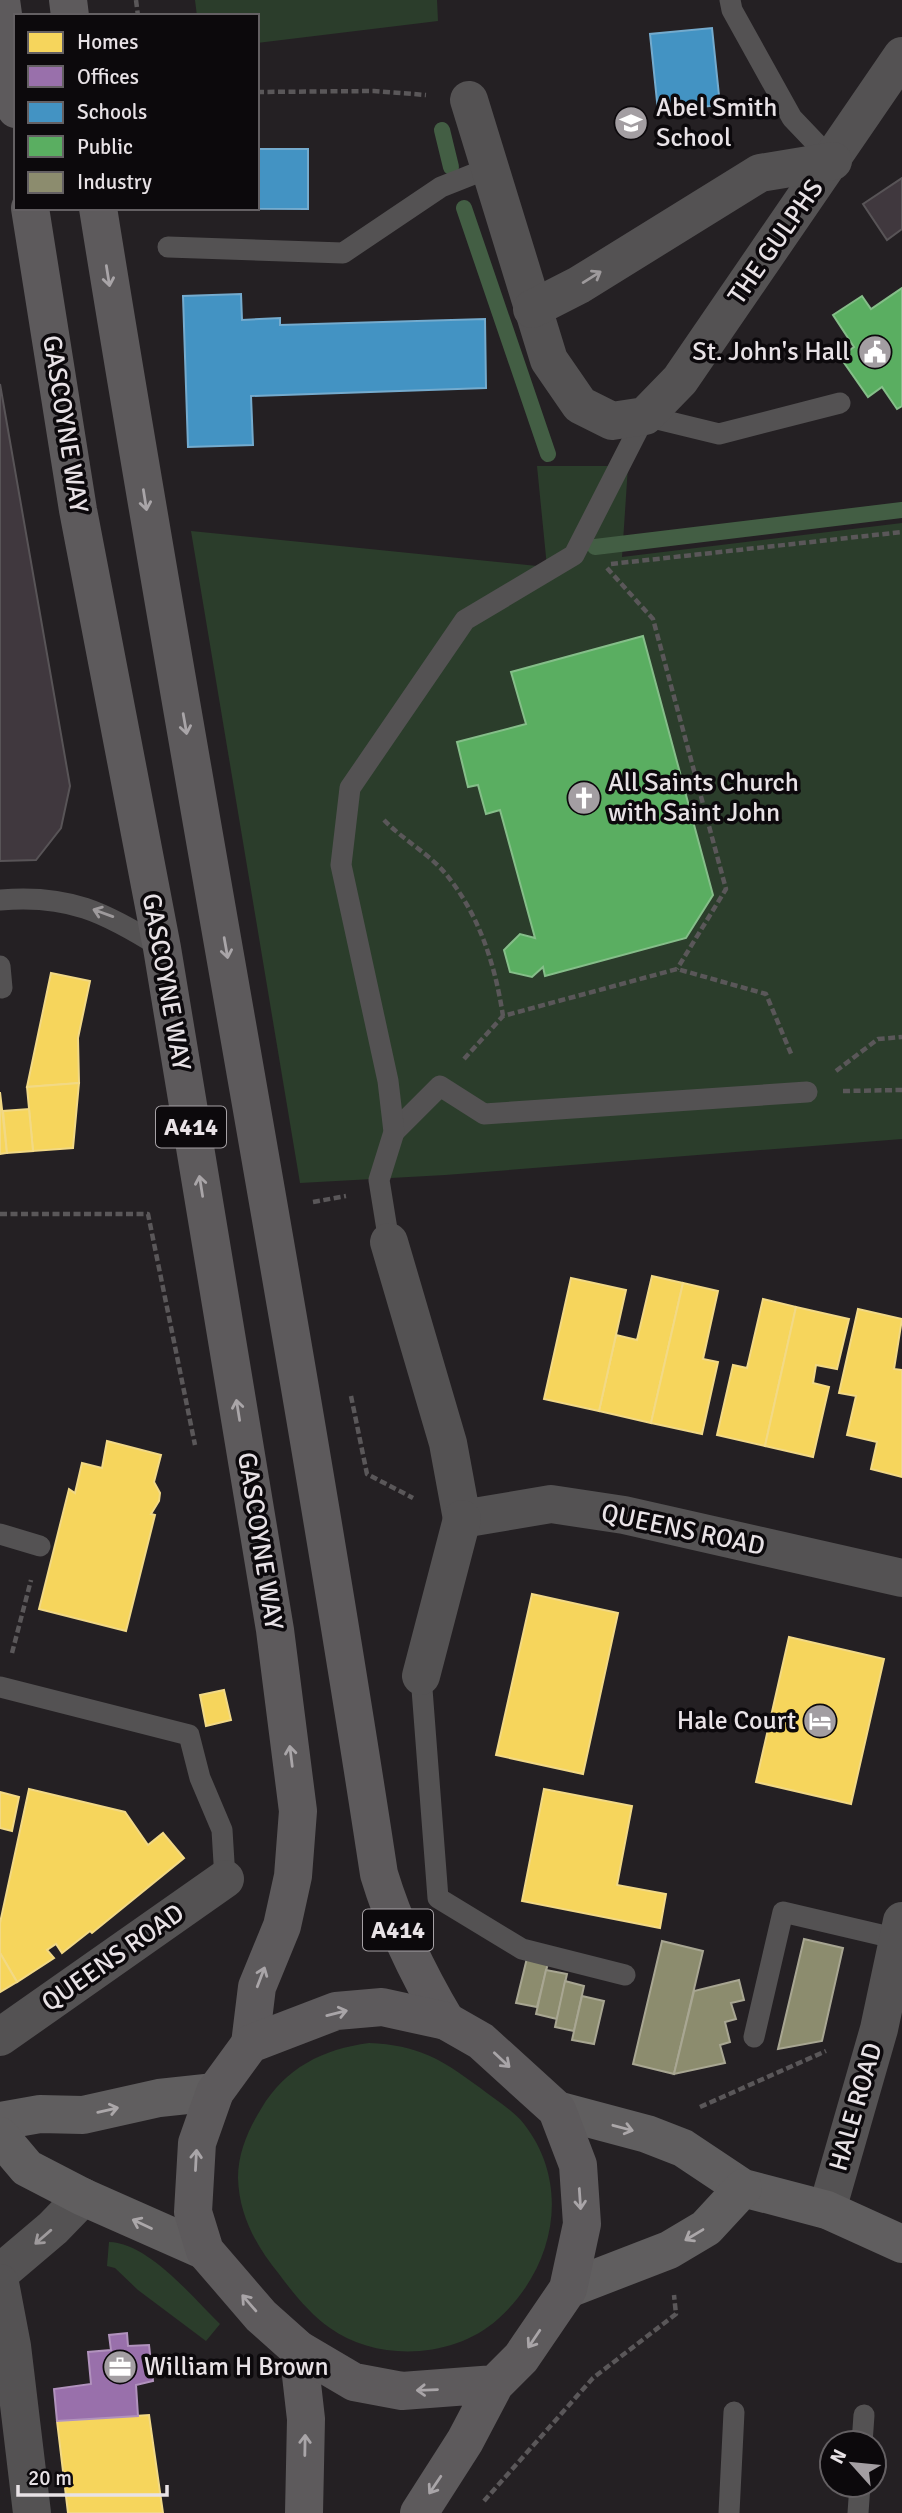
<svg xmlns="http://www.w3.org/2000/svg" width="902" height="2513" font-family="Signika,sans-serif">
	<rect width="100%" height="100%" fill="#242023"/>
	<!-- green -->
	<g fill="#2b3d2b">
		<path d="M 195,0 L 437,0 L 438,21 L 257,43 L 257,16 L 197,16 Z"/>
		<path d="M 537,466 L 628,466 L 622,557 L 902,523 L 902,1139 L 445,1175 L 300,1183 L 191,531 L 547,567 Z"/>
		<path d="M 369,2043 C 418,2045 441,2059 479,2087 C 494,2099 513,2110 524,2124 C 573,2187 553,2270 498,2319 C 454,2359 377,2362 330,2328 C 310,2314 293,2293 279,2274 C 256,2246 239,2215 238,2178 C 238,2153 248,2130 261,2109 C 285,2068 323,2049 369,2043 Z"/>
		<path d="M 109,2242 C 149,2243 193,2298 220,2324 L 206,2341 L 138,2290 L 115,2268 L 107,2266 Z"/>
	</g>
	<!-- homes -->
	<g fill="#f6d55c" stroke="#f2d985" stroke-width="2">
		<path d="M 51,973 L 90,981 L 78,1038 L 79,1083 L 27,1087 Z"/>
		<path d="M 79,1083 L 73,1148 L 33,1151 L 27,1087 Z"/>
		<path d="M 0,1092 L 7,1153 L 0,1154 Z"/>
		<path d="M 29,1109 L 33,1151 L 7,1153 L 3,1111 Z"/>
		<path d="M 652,1276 L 683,1283 L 651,1423 L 599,1411 L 616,1335 L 637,1340 Z"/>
		<path d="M 571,1278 L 626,1290 L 599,1411 L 544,1399 Z"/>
		<path d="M 683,1283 L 718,1291 L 703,1359 L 718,1362 L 702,1434 L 651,1423 Z"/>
		<path d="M 763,1299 L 796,1307 L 765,1446 L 717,1435 L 733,1365 L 747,1368 Z"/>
		<path d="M 796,1307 L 849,1319 L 837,1369 L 816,1365 L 813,1383 L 829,1387 L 813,1457 L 765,1446 Z"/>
		<path d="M 858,1309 L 902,1319 L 894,1369 L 902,1370 L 902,1477 L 871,1469 L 877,1442 L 847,1435 L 856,1396 L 839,1393 Z"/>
		<path d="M 107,1441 L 161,1455 L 154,1482 L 160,1493 L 159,1501 L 151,1514 L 155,1515 L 126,1631 L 39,1609 L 69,1489 L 75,1493 L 82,1463 L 102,1468 Z"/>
		<path d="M 532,1594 L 618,1613 L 583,1774 L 496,1755 Z"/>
		<path d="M 789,1637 L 884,1659 L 851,1804 L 756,1782 Z"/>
		<path d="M 224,1690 L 231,1720 L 206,1726 L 200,1695 Z"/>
		<path d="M 29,1789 L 125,1812 L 148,1845 L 163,1833 L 184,1858 L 92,1933 L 90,1931 L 62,1953 L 56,1944 L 47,1950 L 54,1958 L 17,1982 L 0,1953 L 0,1923 Z"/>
		<path d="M 544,1789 L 632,1806 L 617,1885 L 666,1894 L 660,1928 L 522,1901 Z"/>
		<path d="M 0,1792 L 19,1797 L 12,1831 L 0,1828 Z"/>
		<path d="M 0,1953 L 17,1982 L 0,1992 Z"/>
		<path d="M 149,2415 L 163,2513 L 68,2513 L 57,2421 Z"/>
	</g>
	<!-- offices -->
	<path fill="#9970ab" stroke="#b192bd" stroke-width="2" d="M 127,2333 L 128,2346 L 149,2345 L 153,2381 L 136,2385 L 138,2416 L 57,2421 L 54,2389 L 91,2384 L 88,2352 L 111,2350 L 109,2335 Z"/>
	<!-- schools -->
	<g fill="#4393c3" stroke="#74abce" stroke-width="2">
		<path d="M 712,28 L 720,105 L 658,111 L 650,34 Z"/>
		<path d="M 257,149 L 308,149 L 308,209 L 143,208 L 257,208 Z"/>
		<path d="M 241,294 L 242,320 L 280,318 L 280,325 L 485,319 L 486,388 L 251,396 L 253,445 L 188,447 L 183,296 Z"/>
	</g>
	<!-- public -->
	<g fill="#5aae61" stroke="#85be89" stroke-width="2">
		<path d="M 902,288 L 902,406 L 897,409 L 882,387 L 868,397 L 840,357 L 854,347 L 833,315 L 862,296 L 871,309 Z"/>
		<path d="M 643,636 L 713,895 L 686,938 L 545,976 L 543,967 L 532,977 L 510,972 L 504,950 L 520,934 L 535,938 L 500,810 L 486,814 L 478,785 L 468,787 L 457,742 L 526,724 L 511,672 Z"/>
	</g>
	<!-- industry -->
	<g fill="#8c8c6e" stroke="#a8a692" stroke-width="2">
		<path d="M 804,1939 L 843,1948 L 822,2041 L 778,2049 Z"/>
		<path d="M 662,1941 L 703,1951 L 674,2074 L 633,2064 Z"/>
		<path d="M 527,1958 L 548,1963 L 537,2007 L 516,2003 Z"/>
		<path d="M 546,1970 L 567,1974 L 557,2019 L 536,2014 Z"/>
		<path d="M 739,1980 L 744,2000 L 731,2003 L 736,2019 L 725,2022 L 730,2042 L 720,2045 L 725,2063 L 674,2074 L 694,1991 Z"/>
		<path d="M 565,1981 L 584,1986 L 574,2031 L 555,2027 Z"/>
		<path d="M 582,1996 L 604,2001 L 594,2044 L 572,2040 Z"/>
	</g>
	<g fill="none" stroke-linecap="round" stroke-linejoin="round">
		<!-- stream -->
		<g stroke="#435e44" stroke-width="16">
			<path d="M 442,130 L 451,167"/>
			<path d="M 464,208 L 548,454"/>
			<path d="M 595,547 L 902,510"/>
		</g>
	</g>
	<!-- building -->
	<g fill="#40383e" stroke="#585457" stroke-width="2">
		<path d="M 902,178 L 902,229 L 887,240 L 863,204 Z"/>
		<path d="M 0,384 L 70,786 L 61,828 L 36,860 L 0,861 Z"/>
	</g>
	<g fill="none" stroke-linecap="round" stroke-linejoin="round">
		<!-- path -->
		<g stroke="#5a5759" stroke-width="4.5" stroke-dasharray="7 3.5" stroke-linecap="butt">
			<path d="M 136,0 L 138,16"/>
			<path d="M 257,92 L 374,91 L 426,95"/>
			<path d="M 611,564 L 902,532"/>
			<path d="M 607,568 L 653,619 L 726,889 L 677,969"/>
			<path d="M 384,820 C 402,839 428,853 445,873 C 479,914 495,964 503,1016"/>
			<path d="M 464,1059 L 503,1016 L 677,969 L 766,994 L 792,1056"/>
			<path d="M 836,1071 L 878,1039 L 902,1037"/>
			<path d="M 843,1091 L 902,1090"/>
			<path d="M 313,1202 L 346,1196"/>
			<path d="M 0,1214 L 148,1214 L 195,1445"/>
			<path d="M 351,1396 L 367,1474 L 413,1498"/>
			<path d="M 12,1653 L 31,1580"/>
			<path d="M 700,2107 L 826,2051"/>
			<path d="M 484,2501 L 593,2378 L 676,2314 L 674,2295"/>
		</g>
		<!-- service -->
		<g stroke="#545253" stroke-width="21">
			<path d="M 730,0 L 732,10 L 792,118 L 833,161"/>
			<path d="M 168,247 L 343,253 L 441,187 L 489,168"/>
			<path d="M 0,900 C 68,894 105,912 162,948"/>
			<path d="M 0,966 L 2,988"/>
			<path d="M 394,1132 L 440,1086 L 484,1114 L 807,1092"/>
			<path d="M 389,1242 L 379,1180 L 394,1132 L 388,1081 L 341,865 L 350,788 L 465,620 L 574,555 L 645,416 L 719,434 L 840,403"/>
			<path d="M 0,1534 L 40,1546"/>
			<path d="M 421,1676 L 438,1898 L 522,1949 L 625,1975"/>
			<path d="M 0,1687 L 189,1735 L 200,1778 L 222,1830 L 225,1879"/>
			<path d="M 754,2037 L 783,1912 L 898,1939"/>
			<path d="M 862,2443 L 864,2415"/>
			<path d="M 729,2513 L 734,2412"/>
			<path d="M 858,2513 L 860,2485"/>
		</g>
		<!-- minor -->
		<g stroke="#545253" stroke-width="38">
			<path d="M 469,100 L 549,360 L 580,405 L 612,421 L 645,416 L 680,380 L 902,56"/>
			<path d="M 532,309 L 579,285 L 760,173 L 833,161"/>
			<path d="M 389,1242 L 448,1443 L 462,1519 L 551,1504 L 624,1515 L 902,1578"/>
			<path d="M 421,1676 L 462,1519"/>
			<path d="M 0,2037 L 225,1879"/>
			<path d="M 827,2210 L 879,2029 L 902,1921"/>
			<path d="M 0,2273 L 53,2228 L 83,2197"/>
			<path d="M 0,2283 L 12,2346 L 32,2513"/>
		</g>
		<!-- secondary -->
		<g stroke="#605e5f" stroke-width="38">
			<path d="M 557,2110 L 647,2134 L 683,2148 L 743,2188 L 827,2210 L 902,2244"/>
			<path d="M 0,2121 L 40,2114 L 83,2115 L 159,2098 L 215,2092"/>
			<path d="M 0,2136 L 27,2168 L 83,2197 L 205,2251"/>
			<path d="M 568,2289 L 669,2250 L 706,2228 L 743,2188"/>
		</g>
		<!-- trunk -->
		<g stroke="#5d5a5c" stroke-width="38">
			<path d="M 1,0 L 16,109"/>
			<path d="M 68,0 L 70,16"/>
			<path d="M 30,208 L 78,510 L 162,948 L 275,1630 L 298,1811 L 293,1876 L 282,1926 L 257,1987 L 250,2044"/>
			<path d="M 98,208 C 187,764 294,1318 379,1874 C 395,1927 418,1974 446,2021"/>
			<path d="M 298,2349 L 306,2419 L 304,2513"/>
			<path d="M 419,2513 L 465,2441 L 495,2384 L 521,2358 L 568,2289 L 582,2224 L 578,2165 L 557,2110 L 481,2041 L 446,2021 L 382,2007 L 336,2011 L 250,2044 L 215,2092 L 197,2143 L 193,2212 L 205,2251 L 261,2316 L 298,2349 L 354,2382 L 402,2391 L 495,2384"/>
		</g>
	</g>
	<!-- one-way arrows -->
	<defs><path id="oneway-shaft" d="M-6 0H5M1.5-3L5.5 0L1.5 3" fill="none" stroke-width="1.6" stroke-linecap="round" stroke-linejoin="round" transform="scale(1.75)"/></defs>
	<g stroke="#a9a5a8">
		<use href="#oneway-shaft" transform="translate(108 276) rotate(81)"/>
		<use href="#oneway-shaft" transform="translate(145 500) rotate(81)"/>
		<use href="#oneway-shaft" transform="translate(185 724) rotate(80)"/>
		<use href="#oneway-shaft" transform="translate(226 948) rotate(80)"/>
		<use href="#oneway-shaft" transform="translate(201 1186) rotate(-99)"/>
		<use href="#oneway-shaft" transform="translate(238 1410) rotate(-99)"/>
		<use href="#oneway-shaft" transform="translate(291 1756) rotate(-97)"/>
		<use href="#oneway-shaft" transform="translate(261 1977) rotate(-69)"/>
		<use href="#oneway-shaft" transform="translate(337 2013) rotate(-14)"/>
		<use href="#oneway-shaft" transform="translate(502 2060) rotate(43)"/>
		<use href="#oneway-shaft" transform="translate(196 2160) rotate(-87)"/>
		<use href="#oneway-shaft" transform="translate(580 2199) rotate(86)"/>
		<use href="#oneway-shaft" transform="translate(249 2303) rotate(-131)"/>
		<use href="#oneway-shaft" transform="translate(534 2339) rotate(124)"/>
		<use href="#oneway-shaft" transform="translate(427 2390) rotate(178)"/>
		<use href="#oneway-shaft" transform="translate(305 2445) rotate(-89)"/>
		<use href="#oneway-shaft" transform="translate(435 2485) rotate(124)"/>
	</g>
	<g stroke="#9e9a9c">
		<use href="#oneway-shaft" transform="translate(592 277) rotate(-32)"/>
		<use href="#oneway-shaft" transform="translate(103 913) rotate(-160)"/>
		<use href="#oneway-shaft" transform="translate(43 2237) rotate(139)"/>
	</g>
	<g stroke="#aba7a9">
		<use href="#oneway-shaft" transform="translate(108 2110) rotate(-13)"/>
		<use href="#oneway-shaft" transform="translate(623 2128) rotate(15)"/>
		<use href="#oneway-shaft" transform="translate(142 2224) rotate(-155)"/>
		<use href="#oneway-shaft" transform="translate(694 2235) rotate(149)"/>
	</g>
	<!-- icons -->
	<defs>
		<g id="school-disc" transform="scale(1.75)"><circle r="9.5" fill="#a39ea2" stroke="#0c090c"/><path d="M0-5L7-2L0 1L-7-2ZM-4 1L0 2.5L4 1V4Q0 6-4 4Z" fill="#fff"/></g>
		<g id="civic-disc" transform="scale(1.75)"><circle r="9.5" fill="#a39ea2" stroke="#0c090c"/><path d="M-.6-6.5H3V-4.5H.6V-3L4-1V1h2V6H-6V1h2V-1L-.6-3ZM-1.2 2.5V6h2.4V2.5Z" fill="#fff"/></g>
		<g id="church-disc" transform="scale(1.75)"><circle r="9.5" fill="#a39ea2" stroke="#0c090c"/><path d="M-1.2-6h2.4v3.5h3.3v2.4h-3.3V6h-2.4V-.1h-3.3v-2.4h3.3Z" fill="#fff"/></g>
		<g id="hotel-disc" transform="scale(1.75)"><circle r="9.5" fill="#a39ea2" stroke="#0c090c"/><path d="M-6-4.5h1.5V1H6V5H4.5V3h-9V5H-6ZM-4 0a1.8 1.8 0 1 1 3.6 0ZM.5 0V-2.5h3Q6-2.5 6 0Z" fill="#fff"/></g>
		<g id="office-disc" transform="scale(1.75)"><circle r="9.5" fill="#a39ea2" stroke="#0c090c"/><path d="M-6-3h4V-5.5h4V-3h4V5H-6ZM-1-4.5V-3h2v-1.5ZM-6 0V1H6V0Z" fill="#fff"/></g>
	</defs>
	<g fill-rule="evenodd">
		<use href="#school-disc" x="631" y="123"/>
		<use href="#civic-disc" x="875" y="352"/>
		<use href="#church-disc" x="584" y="798"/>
		<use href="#hotel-disc" x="820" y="1721"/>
		<use href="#office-disc" x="120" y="2367"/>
	</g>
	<g text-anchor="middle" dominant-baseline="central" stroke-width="7" stroke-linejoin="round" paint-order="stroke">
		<!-- shield labels -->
		<g fill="#0c090c" stroke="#a6a1a5" stroke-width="2">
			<rect x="156" y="1106.5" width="70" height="41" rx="5"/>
			<rect x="363" y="1909.5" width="70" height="41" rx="5"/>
		</g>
		<g font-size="24" font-weight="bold" fill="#e8e2e6">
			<text x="191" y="1127">A414</text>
			<text x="398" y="1930">A414</text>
		</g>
		<!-- poi labels -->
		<g font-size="26" fill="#e8e2e6" stroke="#0c090c" text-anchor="start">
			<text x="656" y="108">Abel Smith<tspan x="656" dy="30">School</tspan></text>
			<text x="850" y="352" text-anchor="end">St. John's Hall</text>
			<text x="608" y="783">All Saints Church<tspan x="608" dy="30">with Saint John</tspan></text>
			<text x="796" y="1721" text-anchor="end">Hale Court</text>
			<text x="144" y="2367">William H Brown</text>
		</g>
		<!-- street labels -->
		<g font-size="26" fill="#e8e2e6" stroke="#0c090c">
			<text transform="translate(776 242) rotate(-55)">THE GULPHS</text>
			<text transform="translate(65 424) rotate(81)">GASCOYNE WAY</text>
			<text transform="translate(166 982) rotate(80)">GASCOYNE WAY</text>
			<text transform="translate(683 1530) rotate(12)">QUEENS ROAD</text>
			<text transform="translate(260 1541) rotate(81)">GASCOYNE WAY</text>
			<text transform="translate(113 1958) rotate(-35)">QUEENS ROAD</text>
			<text transform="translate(856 2107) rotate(-74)">HALE ROAD</text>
		</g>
	</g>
	<!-- legend -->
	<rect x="14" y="14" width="245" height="196" fill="#0c090c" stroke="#646063" stroke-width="2"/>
	<rect x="28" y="32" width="35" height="21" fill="#f6d55c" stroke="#646063" stroke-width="2"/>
	<text x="77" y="49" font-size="21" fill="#e8e2e6">Homes</text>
	<rect x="28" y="66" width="35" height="21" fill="#9970ab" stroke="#646063" stroke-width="2"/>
	<text x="77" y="84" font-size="21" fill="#e8e2e6">Offices</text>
	<rect x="28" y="102" width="35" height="21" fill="#4393c3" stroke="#646063" stroke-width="2"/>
	<text x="77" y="119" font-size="21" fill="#e8e2e6">Schools</text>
	<rect x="28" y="136" width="35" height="21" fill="#5aae61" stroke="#646063" stroke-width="2"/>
	<text x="77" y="154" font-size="21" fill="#e8e2e6">Public</text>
	<rect x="28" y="172" width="35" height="21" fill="#8c8c6e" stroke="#646063" stroke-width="2"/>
	<text x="77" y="189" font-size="21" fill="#e8e2e6">Industry</text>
	<!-- north arrow -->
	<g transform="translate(853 2464) rotate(297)"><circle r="33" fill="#0c090c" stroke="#646063" stroke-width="2"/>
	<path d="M0-5L12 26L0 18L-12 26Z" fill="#a39ea2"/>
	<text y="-10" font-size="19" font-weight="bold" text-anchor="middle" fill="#e8e2e6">N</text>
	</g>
	<!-- scale -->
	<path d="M18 2485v10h149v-10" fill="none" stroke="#e8e2e6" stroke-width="3.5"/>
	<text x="28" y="2485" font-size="21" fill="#e8e2e6" stroke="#0c090c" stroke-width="5" paint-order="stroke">20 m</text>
</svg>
